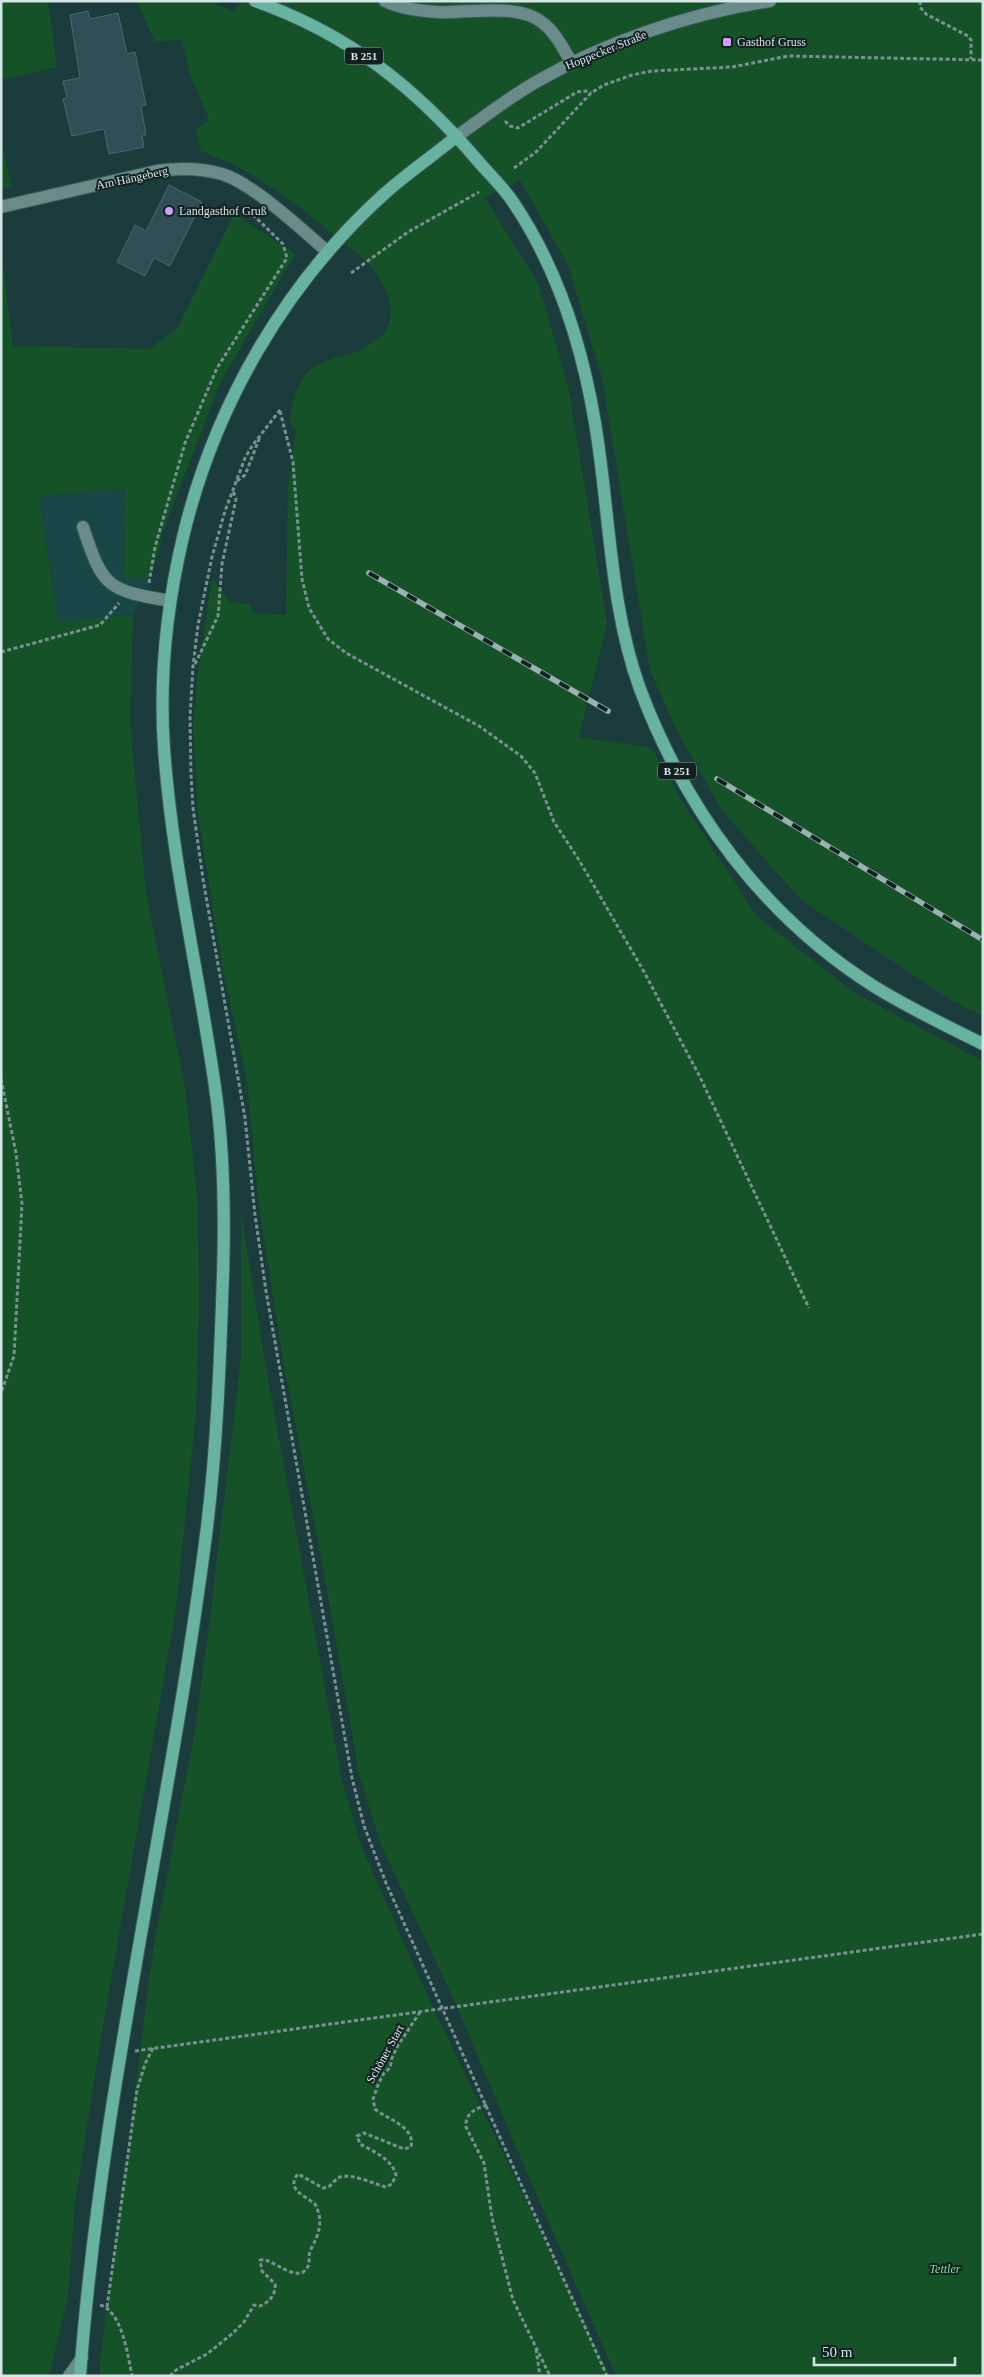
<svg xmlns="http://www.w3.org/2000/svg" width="984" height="2377" font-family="Georgia,serif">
	<rect width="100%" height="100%" fill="#1b3c3c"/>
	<!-- built -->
	<path fill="#194646" d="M 125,489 L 124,577 L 151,578 L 133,615 L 58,622 L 39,496 Z"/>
	<!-- green -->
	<g fill="#155227">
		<path d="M 1,1 L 48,1 L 57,67 L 1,80 Z"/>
		<path d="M 137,1 L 209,1 L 233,11 L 244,1 L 374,1 L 398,14 L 404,1 L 983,1 L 983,1016 L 952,1001 L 800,899 L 721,809 L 676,729 L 650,670 L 602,378 L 568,265 L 520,180 L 485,198 L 538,283 L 568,386 L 607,623 L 579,737 L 652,748 L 685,806 L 757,916 L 853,992 L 983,1061 L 983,2376 L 616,2376 L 519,2154 L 455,2002 L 381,1845 L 359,1774 L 327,1590 L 282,1354 L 259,1206 L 247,1082 L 222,964 L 198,814 L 193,725 L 198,673 L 212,578 L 230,602 L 250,604 L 254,613 L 286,615 L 288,486 L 296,431 L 290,423 C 293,396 299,369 329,360 C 347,354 354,356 370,344 C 375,340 383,336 385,332 C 399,310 385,283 371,266 C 363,257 351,249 341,241 C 300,206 253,169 201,151 L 196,129 L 209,119 L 191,77 L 181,39 L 155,42 Z"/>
		<path d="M 1,145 L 12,186 L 1,189 Z"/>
		<path d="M 234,214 L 295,254 L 220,383 L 164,529 L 151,578 L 124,578 L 125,489 L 39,496 L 58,622 L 133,615 L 130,723 L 146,893 L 185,1087 L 198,1205 L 199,1306 L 196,1412 L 176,1609 L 100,2043 L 75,2204 L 68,2296 L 49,2376 L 1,2376 L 1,252 L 13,346 L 149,349 L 177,329 Z"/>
		<path d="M 241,1211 L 264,1357 L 342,1781 L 362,1848 L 428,1997 L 610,2376 L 100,2376 L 100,2361 L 154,1944 L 196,1725 L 211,1609 L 241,1358 Z"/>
	</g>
	<!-- building -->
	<g fill="#2f4e56" stroke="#486770">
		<path d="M 88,11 L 90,19 L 118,13 L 127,54 L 135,52 L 146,105 L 141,106 L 146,135 L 142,136 L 144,147 L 109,154 L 104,129 L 72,136 L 63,99 L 67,98 L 63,81 L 80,78 L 70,15 Z"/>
		<path d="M 169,185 L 202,202 L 170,266 L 154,258 L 145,276 L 117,262 L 135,225 L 146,231 Z"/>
	</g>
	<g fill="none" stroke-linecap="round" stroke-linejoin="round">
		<!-- minor casing -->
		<g stroke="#3c5a5a" stroke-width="14">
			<g id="minor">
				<path d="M 385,1 C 401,9 420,11 437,12 C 468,14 518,2 543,23 C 556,33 563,49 572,63"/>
				<path d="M 457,136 C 483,118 508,98 536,82 C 605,42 691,13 770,1"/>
				<path d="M 1,207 L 157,171 C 178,168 201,168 222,174 C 254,184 302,230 328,252"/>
				<path d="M 83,527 C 103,588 107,590 170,601"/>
				<path d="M 69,2376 L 82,2358"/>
			</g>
		</g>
		<!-- major casing -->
		<g stroke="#3c5a5a" stroke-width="14">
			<g id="major">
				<path d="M 255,1 C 348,34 414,86 478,161 C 489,174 503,187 513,202 C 557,267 582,345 595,423 C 610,511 609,604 640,689 C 686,811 764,917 875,987 C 909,1008 946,1026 983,1044"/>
				<path d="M 80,2376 C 101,2093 170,1816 206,1535 C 217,1449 220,1361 223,1275 C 225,1212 224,1149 215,1087 C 199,974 172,862 164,748 C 159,677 167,605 183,537 C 214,407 284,285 383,195 C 406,174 433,156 457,136"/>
			</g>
		</g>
		<!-- path -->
		<g stroke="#789292" stroke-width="3" stroke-dasharray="4 2.5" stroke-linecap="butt">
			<path d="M 920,1 L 920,7 L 926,14 L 968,36 L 971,40 L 971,59"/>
			<path d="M 505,121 L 510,126 L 518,128 L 577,92 L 586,91 L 591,93"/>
			<path d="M 514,168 L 536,152 L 591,93 L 604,85 L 632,75 L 652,71 L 732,67 L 788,56 L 983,60"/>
			<path d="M 351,273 L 408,232 L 479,192"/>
			<path d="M 280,410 L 252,446 L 245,458 L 225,511 L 212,557 L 198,625 L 193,666 L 190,717 L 191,775 L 193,808 L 203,879 L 245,1118 L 255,1215 L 266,1291 L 352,1778 L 364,1826 L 386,1883 L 607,2376"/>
			<path d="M 280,411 L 293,462 L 302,579 L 309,608 L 328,639 L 346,653 L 479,726 L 521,756 L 535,773 L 554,822 L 579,860 L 643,970 L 700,1077 L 809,1308"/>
			<path d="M 237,481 L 245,475 L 260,437"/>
			<path d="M 149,583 L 155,547 L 185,443 L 217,368 L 287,258 L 283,244 L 248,210 L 249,207"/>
			<path d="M 1,652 L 100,625 L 119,603"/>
			<path d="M 195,664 L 218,616 L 222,564 L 236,499 L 233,491"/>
			<path d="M 1,1079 L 16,1153 L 22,1204 L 14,1356 L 1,1393"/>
			<path d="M 135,2051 L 983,1934"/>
			<path d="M 487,2105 C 475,2109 465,2113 466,2127 L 484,2163 L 492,2218 L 513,2300 L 550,2376"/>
			<path d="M 100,2305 C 122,2311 128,2356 132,2376"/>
			<path d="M 107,2307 L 137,2090 L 145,2064 L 153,2048"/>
			<path d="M 536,2349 L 540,2376"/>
			<path d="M 170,2376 L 176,2370 L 207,2354 L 233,2333 L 244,2322 L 254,2305 L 260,2306 C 269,2302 276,2295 275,2284 L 262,2271 L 260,2260 C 272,2258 285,2275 302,2273 C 314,2264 306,2259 311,2249 C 319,2234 324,2221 315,2204 C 306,2196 285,2190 298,2174 L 323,2188 L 328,2187 C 332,2185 335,2179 340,2177 C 352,2173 374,2184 386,2187 L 392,2184 L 396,2175 C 392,2159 373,2151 360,2144 L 357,2136 L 364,2133 L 404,2149 L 411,2147 C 416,2127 387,2119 375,2109 L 373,2099 L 378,2085 L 384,2073 L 390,2068 L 392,2058 L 397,2047 L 420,2012"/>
		</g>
		<!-- minor -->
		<use href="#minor" stroke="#698c8b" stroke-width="12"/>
		<!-- major -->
		<use href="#major" stroke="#68b2a0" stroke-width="12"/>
		<!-- rail casing -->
		<g stroke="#9ab1b1" stroke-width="5.5">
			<g id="rail">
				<path d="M 369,573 L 608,711"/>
				<path d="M 717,779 L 983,940"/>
			</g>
		</g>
		<!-- rail -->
		<use href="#rail" stroke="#122020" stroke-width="4" stroke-dasharray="11" stroke-linecap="butt"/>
	</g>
	<!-- markers -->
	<g fill="#d19dfe" stroke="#122020" stroke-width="2">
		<rect x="722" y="37" width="10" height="10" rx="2.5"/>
		<circle cx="169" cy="211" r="5"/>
	</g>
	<g text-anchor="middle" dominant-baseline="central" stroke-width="4" stroke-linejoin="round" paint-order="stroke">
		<!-- shield labels -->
		<g fill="#122020" stroke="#9aabab" stroke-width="1">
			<rect x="345" y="47.5" width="38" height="17" rx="4"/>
			<rect x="658" y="762.5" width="38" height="17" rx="4"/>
		</g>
		<g font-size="11" font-weight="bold" fill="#d4e6e6">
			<text x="364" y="56">B 251</text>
			<text x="677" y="771">B 251</text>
		</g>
		<!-- poi labels -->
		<g font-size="12" fill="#d4e6e6" stroke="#122020" text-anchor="start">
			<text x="737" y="42">Gasthof Gruss</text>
			<text x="179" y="211">Landgasthof Gruß</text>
		</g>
		<!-- street labels -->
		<g font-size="12" fill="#d4e6e6" stroke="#122020">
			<text transform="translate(606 50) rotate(-22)">Hoppecker Straße</text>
			<text transform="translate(132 178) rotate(-12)">Am Hängeberg</text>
			<text transform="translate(385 2054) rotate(-61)">Schöner Start</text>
		</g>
		<!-- park labels -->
		<g font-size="12" font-style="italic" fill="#84e398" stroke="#122020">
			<text x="945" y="2269">Tettler</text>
		</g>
	</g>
	<!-- border -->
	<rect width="984" height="2377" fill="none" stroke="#d4e6e6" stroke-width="5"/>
	<!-- scale -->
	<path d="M814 2357v8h141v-8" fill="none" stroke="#d4e6e6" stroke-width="2.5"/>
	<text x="822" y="2357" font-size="15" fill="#d4e6e6" stroke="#122020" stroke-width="4" paint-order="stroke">50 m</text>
</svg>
